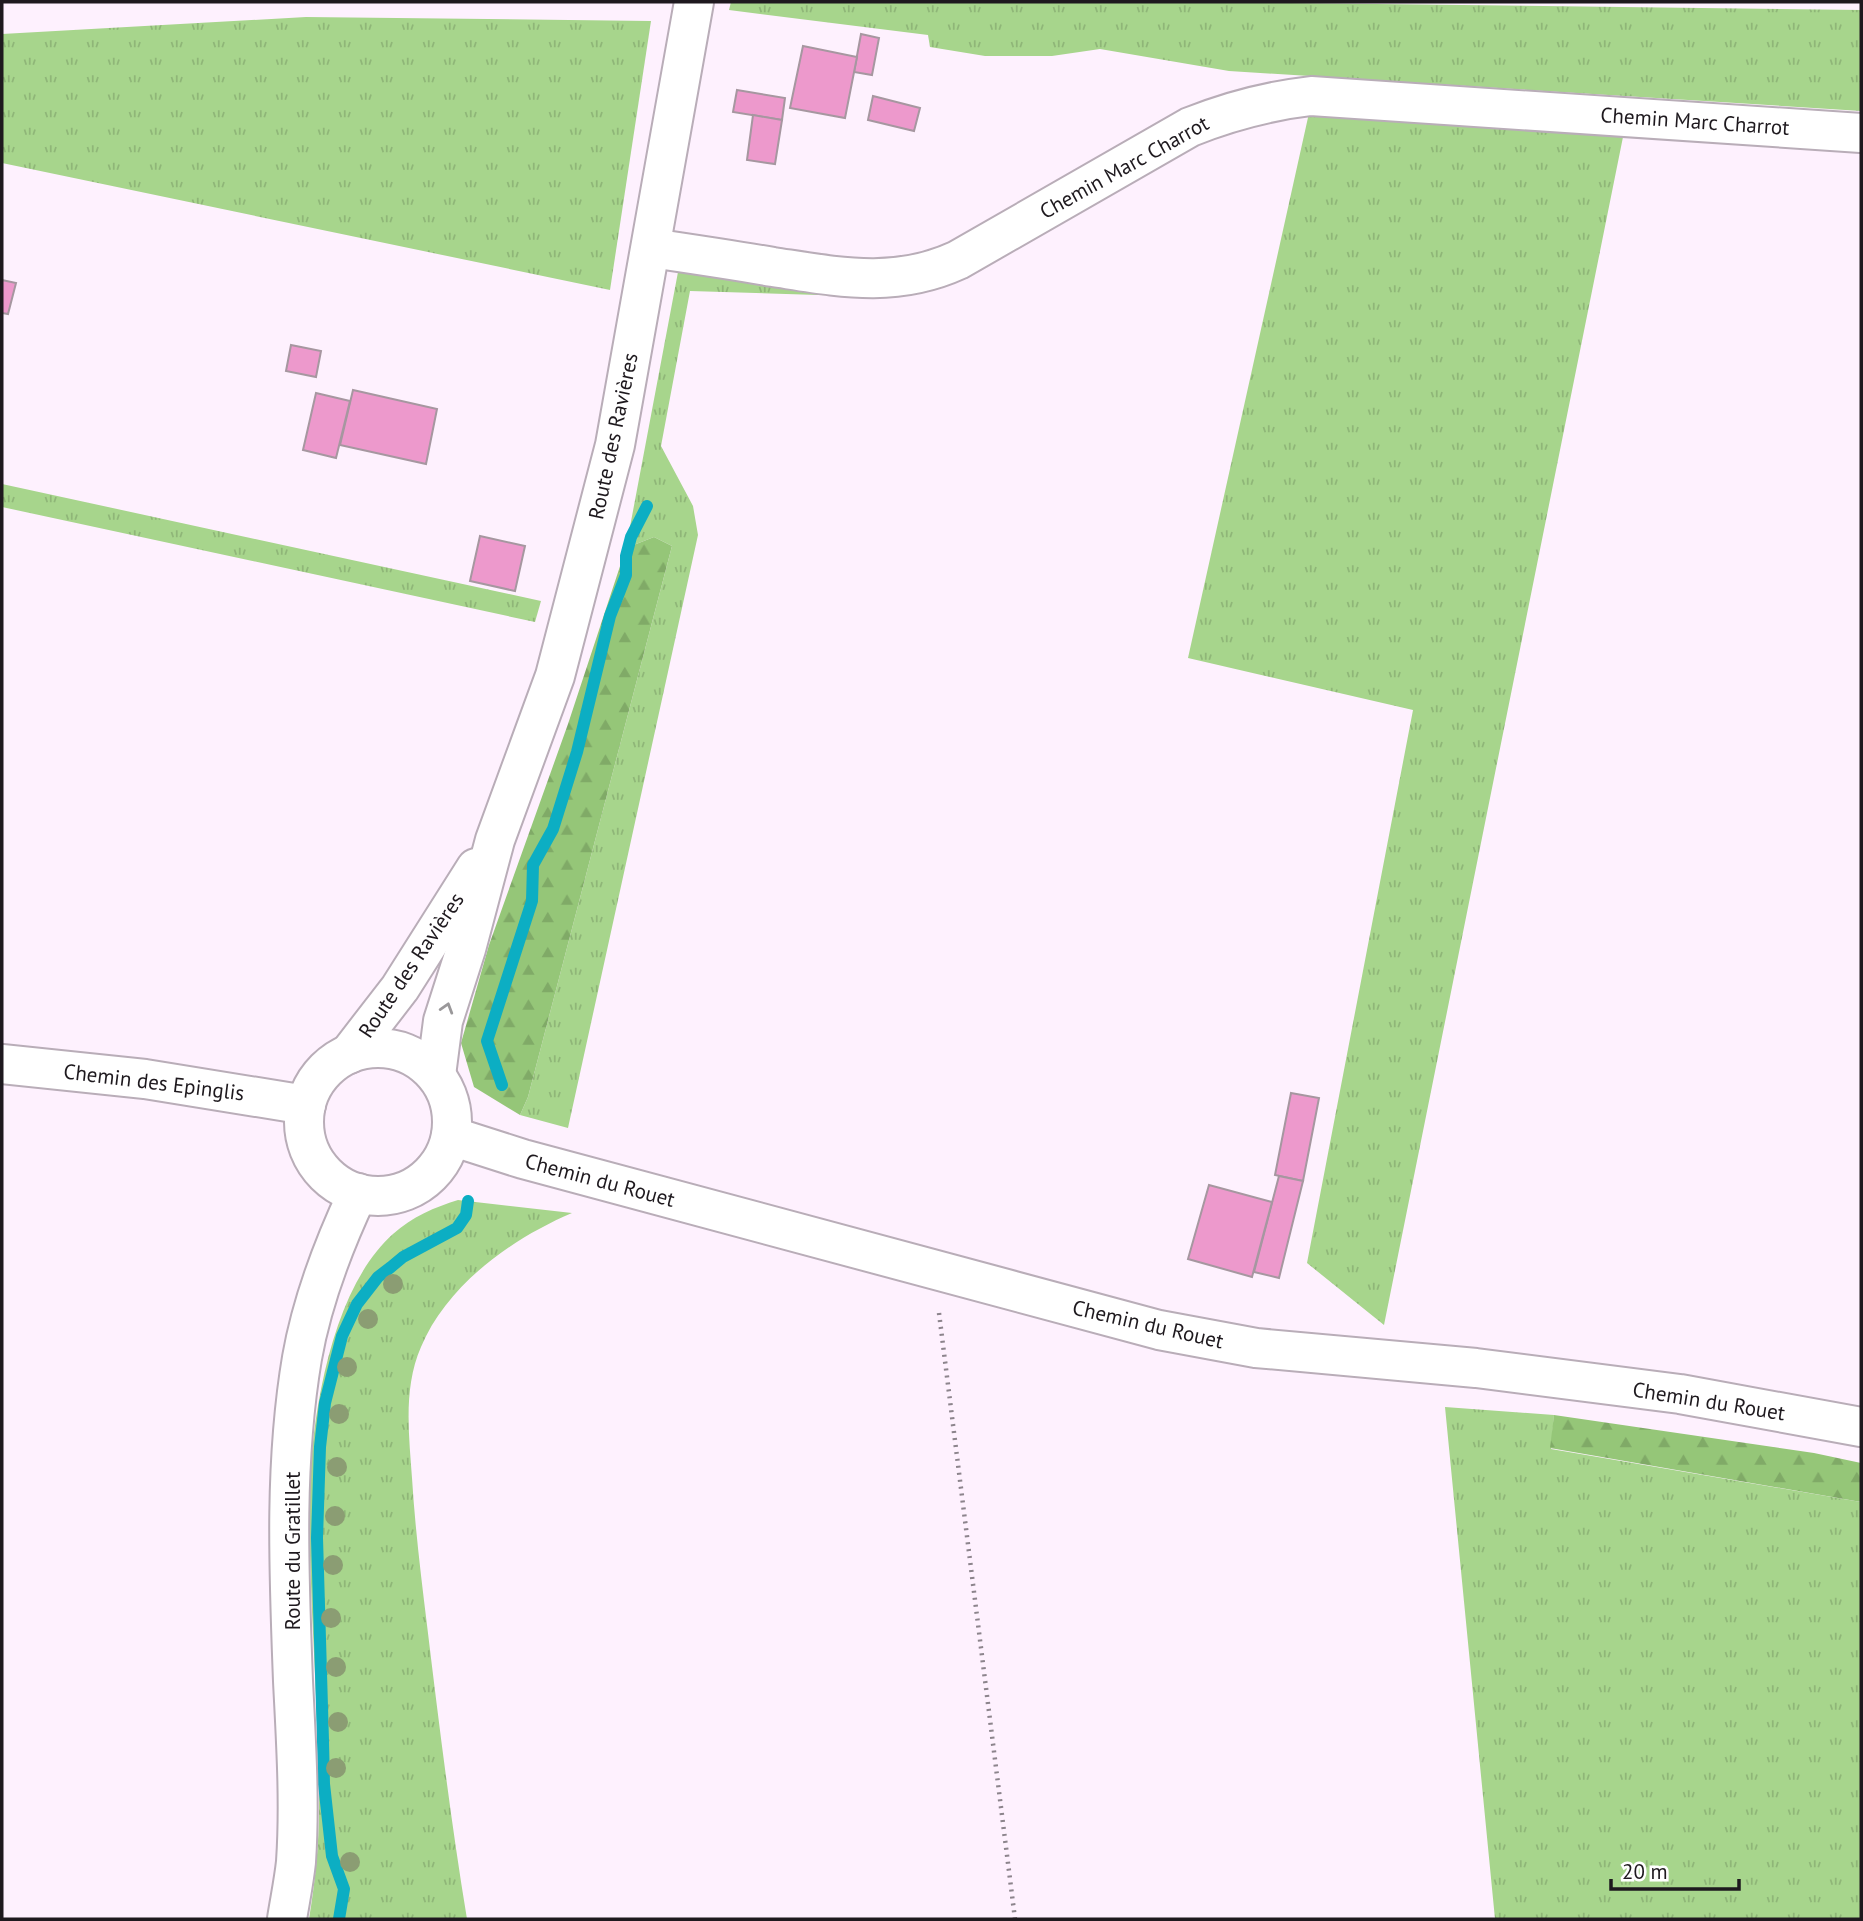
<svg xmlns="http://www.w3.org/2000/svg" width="1863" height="1921" font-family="'PT Sans',sans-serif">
	<defs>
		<pattern id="grass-tufts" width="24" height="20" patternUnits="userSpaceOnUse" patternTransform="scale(1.75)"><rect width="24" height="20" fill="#a7d58c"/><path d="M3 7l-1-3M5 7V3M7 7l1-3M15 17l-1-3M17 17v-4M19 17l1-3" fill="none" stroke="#8fb678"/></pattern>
		<pattern id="forest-firs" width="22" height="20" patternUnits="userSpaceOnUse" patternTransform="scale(1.75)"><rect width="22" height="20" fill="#95c678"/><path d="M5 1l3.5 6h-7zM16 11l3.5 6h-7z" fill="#80aa67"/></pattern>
	</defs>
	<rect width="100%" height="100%" fill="#fef1fe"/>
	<!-- grass -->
	<g fill="url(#grass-tufts)">
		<path d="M 731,2 L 1219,2 L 1861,10 L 1861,111 L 1229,71 L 1100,49 L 1052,56 L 985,56 L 930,47 L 928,35 L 729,10 Z"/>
		<path d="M 306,17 L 651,21 L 610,290 L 2,163 L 2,34 Z"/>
		<path d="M 1309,113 L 1623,137 L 1384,1325 L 1307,1263 L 1413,710 L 1188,658 Z"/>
		<path d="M 678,272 L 882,297 L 690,291 L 661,446 L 693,506 L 698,535 L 568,1128 L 520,1115 L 528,1097 L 672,546 L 654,537 L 626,548 Z"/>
		<path d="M 2,484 L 541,601 L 535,622 L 2,507 Z"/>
		<path d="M 458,1200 L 572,1213 C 511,1239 447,1285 421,1347 C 403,1388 409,1435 412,1478 C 415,1527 421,1576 427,1625 C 439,1724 451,1822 467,1919 L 309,1919 C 315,1883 319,1845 319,1808 C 319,1743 315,1678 312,1612 C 311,1577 309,1542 309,1506 C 310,1425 329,1291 393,1234 C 412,1217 435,1207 458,1200 Z"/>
		<path d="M 1445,1407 L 1554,1415 L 1551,1449 L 1861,1502 L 1861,1919 L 1495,1919 Z"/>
	</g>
	<!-- forest -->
	<g fill="url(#forest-firs)">
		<path d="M 654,537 L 672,546 L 528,1097 L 520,1115 L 474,1087 L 461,1043 L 489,945 L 568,724 L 626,548 Z"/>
		<path d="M 1554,1415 L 1814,1453 L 1861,1463 L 1861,1502 L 1550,1448 Z"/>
	</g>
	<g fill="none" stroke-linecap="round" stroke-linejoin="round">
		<!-- stream -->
		<g stroke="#0caec3" stroke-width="12">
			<path d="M 502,1085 L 487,1041 L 532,901 L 533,865 L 553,829 L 577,752 L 610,616 L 626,575 L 626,556 L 631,537 L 647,506"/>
			<path d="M 339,1919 L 344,1889 L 332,1856 L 324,1784 L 323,1741 L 317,1538 L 320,1447 L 325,1403 L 342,1336 L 357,1304 L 378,1277 L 391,1267 L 403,1257 L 457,1228 L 466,1215 L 468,1201"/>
		</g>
	</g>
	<!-- building -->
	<g fill="#ed99cc" stroke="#a697a0" stroke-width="2">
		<path d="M 861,34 L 879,38 L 872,75 L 854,72 Z"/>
		<path d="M 803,46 L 857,57 L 845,118 L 790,108 Z"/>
		<path d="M 737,90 L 785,98 L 782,120 L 733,112 Z"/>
		<path d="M 873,96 L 920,108 L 914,131 L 868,120 Z"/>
		<path d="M 753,115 L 782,120 L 775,164 L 747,160 Z"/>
		<path d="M 2,280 L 16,283 L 8,314 L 2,313 Z"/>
		<path d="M 291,345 L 321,351 L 316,377 L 286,371 Z"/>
		<path d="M 353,390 L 437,409 L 426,464 L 340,445 Z"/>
		<path d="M 316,393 L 350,401 L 336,458 L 303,450 Z"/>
		<path d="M 480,536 L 525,546 L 515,591 L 470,581 Z"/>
		<path d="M 1291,1093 L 1319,1098 L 1303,1181 L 1275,1175 Z"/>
		<path d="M 1279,1176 L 1303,1181 L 1279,1278 L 1254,1272 Z"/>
		<path d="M 1209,1185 L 1272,1202 L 1252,1277 L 1188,1259 Z"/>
	</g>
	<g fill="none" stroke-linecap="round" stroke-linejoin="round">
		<!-- minor casing -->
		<g stroke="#b9adb8" stroke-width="42">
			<g id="minor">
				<path d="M 651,248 C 692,254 733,260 773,267 C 839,277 895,289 958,260 L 1190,127 C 1230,111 1268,101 1311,96 L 1861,133"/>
				<circle cx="378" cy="1122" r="74"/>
				<path d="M 349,1054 L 400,988 L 476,868"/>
				<path d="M 2,1064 L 145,1079 L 306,1105"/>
				<path d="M 436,1075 L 443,1021 L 466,949 L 495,840 L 555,676 L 615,445 L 694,2"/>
				<path d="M 451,1136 L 523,1159 L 1159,1330 L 1256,1348 L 1476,1368 L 1680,1394 L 1861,1427"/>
				<path d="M 287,1919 C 290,1900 294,1881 296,1862 C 300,1802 296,1741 293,1681 C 289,1574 284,1464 302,1358 C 312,1301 333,1246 358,1193"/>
			</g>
		</g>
		<!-- path -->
		<path stroke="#8c848c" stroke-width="4.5" stroke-dasharray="2 5" stroke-linecap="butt" d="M 939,1313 L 1015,1919"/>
		<!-- minor -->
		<use href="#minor" stroke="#fff" stroke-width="38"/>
	</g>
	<!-- trees -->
	<g fill="#8b9d73">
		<circle cx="393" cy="1284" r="10"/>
		<circle cx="368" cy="1319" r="10"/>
		<circle cx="347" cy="1367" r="10"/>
		<circle cx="339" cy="1414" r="10"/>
		<circle cx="337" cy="1467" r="10"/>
		<circle cx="335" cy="1516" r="10"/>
		<circle cx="333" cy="1565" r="10"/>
		<circle cx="331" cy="1618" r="10"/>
		<circle cx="336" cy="1667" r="10"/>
		<circle cx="338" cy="1722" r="10"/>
		<circle cx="336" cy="1768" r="10"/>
		<circle cx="350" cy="1862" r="10"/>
	</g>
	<!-- one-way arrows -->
	<defs><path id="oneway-chevron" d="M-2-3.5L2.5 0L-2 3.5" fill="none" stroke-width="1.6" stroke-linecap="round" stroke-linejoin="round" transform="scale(1.75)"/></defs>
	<use stroke="#9a989a" href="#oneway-chevron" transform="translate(447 1008) rotate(-73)"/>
	<g text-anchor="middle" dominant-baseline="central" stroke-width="5" stroke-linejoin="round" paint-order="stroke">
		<!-- street labels -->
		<g font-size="21" fill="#1e191e" stroke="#fff">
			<text transform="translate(1695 121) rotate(4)">Chemin Marc Charrot</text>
			<text transform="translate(1124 167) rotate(-29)">Chemin Marc Charrot</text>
			<text transform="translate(613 436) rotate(-78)">Route des Ravières</text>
			<text transform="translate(411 965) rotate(-56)">Route des Ravières</text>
			<text transform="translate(154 1082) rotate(7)">Chemin des Epinglis</text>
			<text transform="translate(600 1180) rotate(15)">Chemin du Rouet</text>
			<text transform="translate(1148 1324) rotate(13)">Chemin du Rouet</text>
			<text transform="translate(1709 1401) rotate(9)">Chemin du Rouet</text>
			<text transform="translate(292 1551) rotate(-90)">Route du Gratillet</text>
		</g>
	</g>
	<!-- border -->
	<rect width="1863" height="1921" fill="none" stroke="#1e191e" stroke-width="7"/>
	<!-- scale -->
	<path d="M1611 1879v10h128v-10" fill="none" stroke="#1e191e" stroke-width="3.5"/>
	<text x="1622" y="1879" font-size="21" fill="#1e191e" stroke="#ffffff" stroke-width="5" paint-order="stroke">20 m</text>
</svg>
